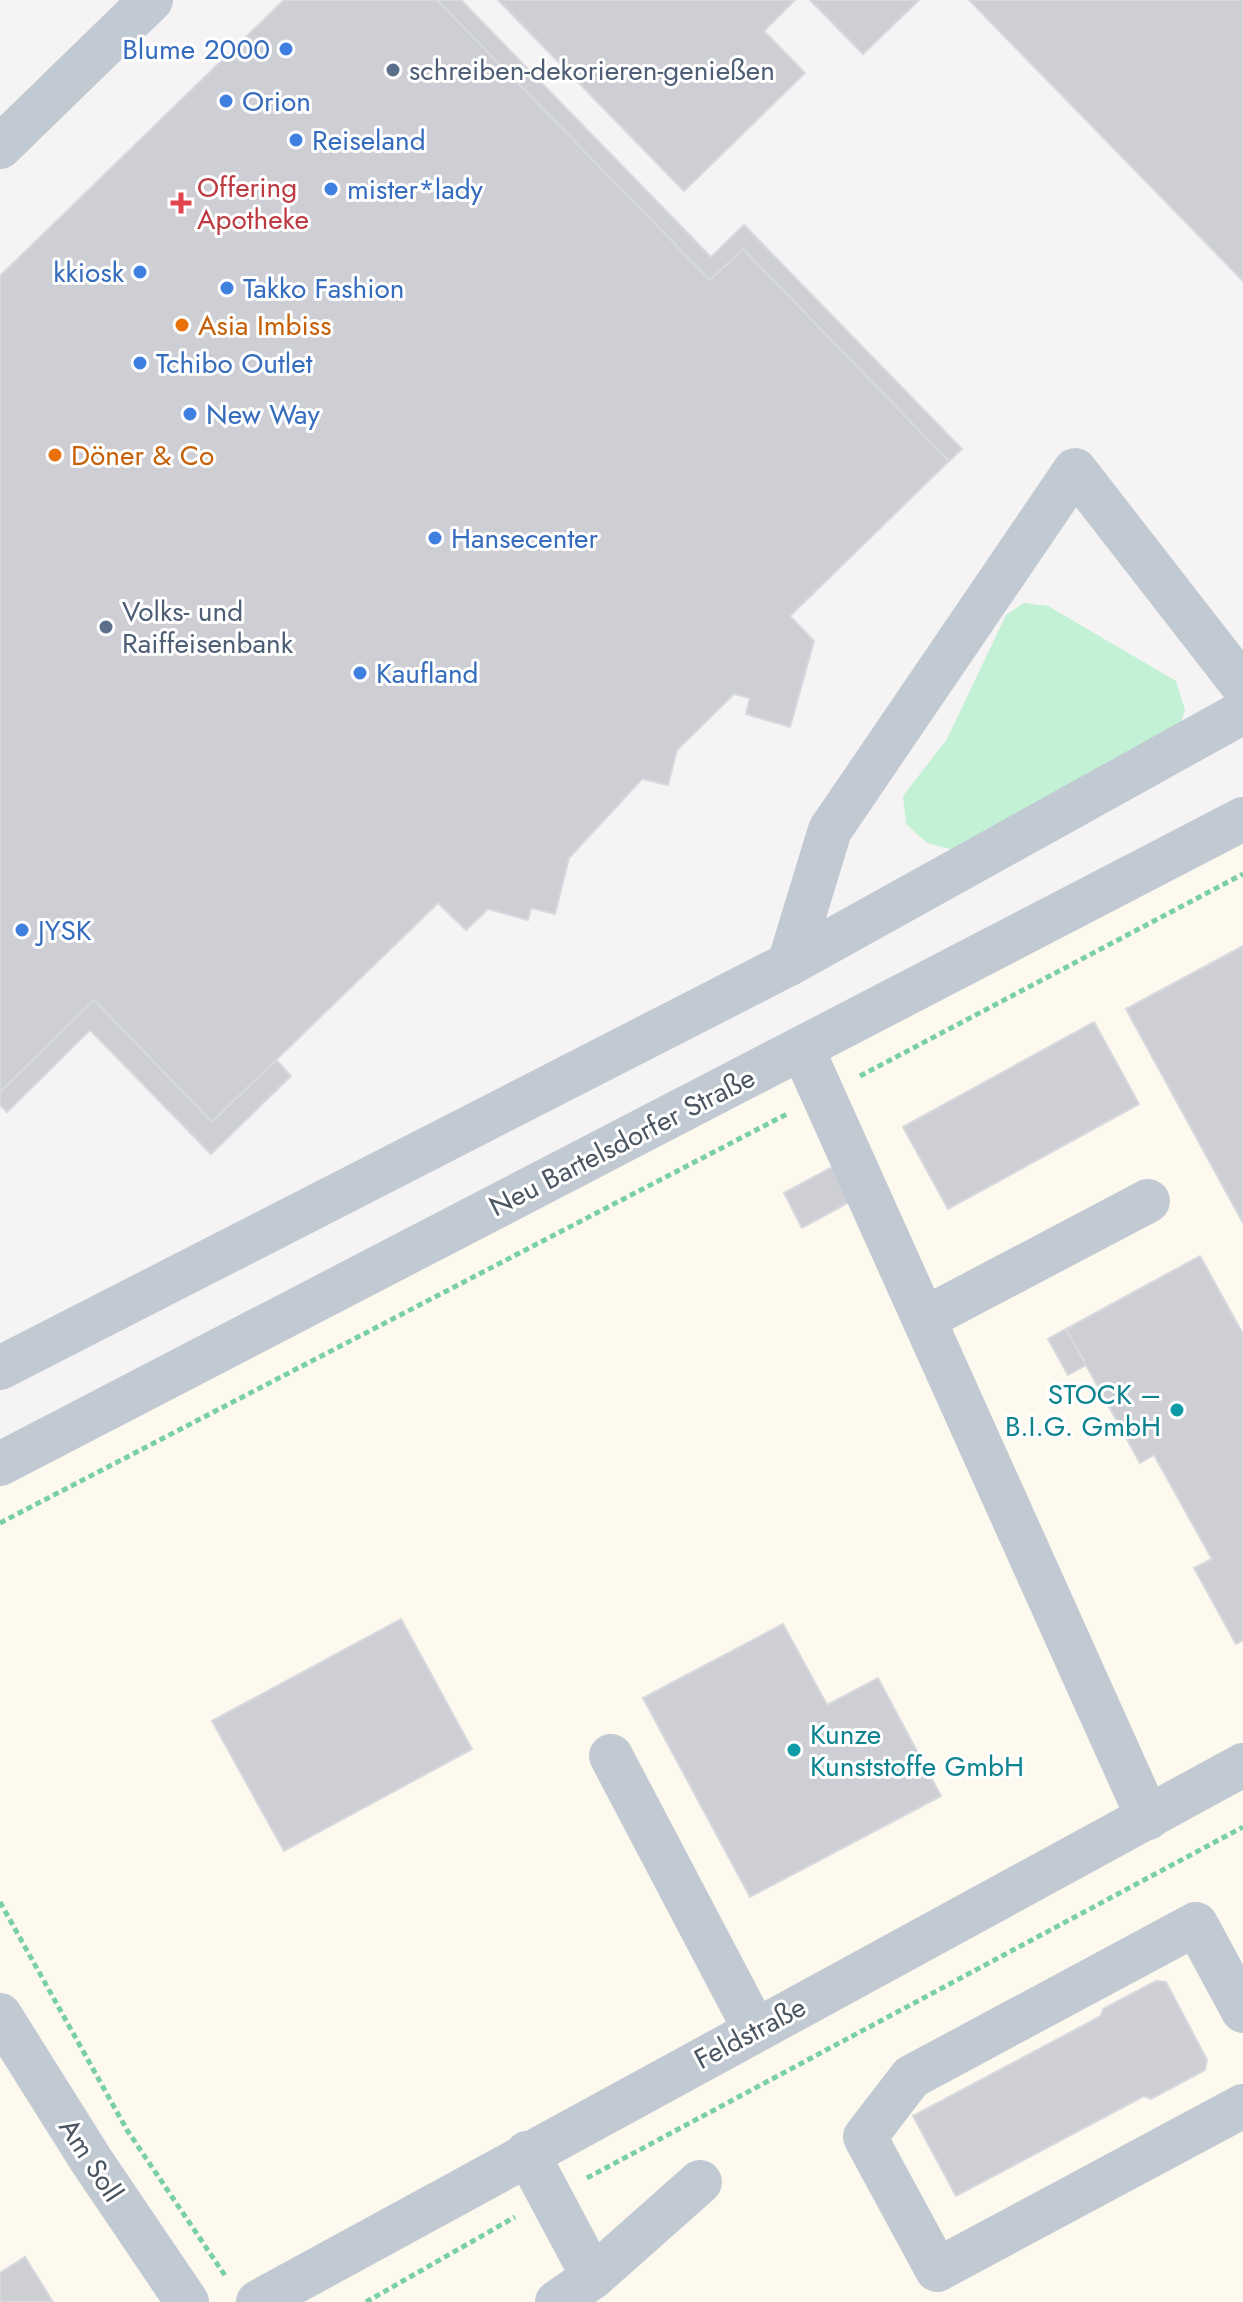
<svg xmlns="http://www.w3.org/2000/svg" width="1243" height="2302" font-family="Jost,sans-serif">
	<rect width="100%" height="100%" fill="#f5f3f3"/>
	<!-- commercial -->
	<path fill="#fdf9ef" d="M 1243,842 L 1243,2302 L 0,2302 L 0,1485 Z"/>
	<!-- green -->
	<path fill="#c3f1d5" d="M 1024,603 L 1048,606 L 1176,681 L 1185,710 L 1175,739 L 961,852 L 927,843 L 906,824 L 903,796 L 947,739 L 1006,615 Z"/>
	<!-- building -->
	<g fill="#cdcfd5" stroke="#d7d9de" stroke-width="2">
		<path d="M 284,0 L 437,0 L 710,280 L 743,249 L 949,461 L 790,616 L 814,641 L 790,727 L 746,714 L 750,698 L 734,694 L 677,750 L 668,785 L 642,779 L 569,858 L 555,914 L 531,908 L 528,920 L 488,909 L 466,930 L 438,903 L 212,1122 L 94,1000 L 0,1092 L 0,276 Z"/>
		<path d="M 437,0 L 461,0 L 711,257 L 744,225 L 962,449 L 949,461 L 743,249 L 710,280 Z"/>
		<path d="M 498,0 L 795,0 L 764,31 L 805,73 L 684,191 Z"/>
		<path d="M 810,0 L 919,0 L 863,54 Z"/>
		<path d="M 969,0 L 1243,0 L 1243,281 Z"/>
		<path d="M 1243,946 L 1243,1223 L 1126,1009 Z"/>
		<path d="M 94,1000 L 212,1122 L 276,1060 L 291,1076 L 211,1154 L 90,1030 L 7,1112 L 0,1105 L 0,1092 Z"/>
		<path d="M 1094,1022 L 1139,1104 L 948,1209 L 903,1127 Z"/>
		<path d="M 834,1166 L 853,1200 L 802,1228 L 784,1193 Z"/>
		<path d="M 1200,1256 L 1243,1334 L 1243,1640 L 1236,1644 L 1194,1568 L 1212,1559 L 1154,1455 L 1140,1463 L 1066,1329 Z"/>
		<path d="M 1066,1329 L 1086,1365 L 1068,1375 L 1048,1339 Z"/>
		<path d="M 401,1619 L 472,1749 L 284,1851 L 212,1721 Z"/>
		<path d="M 783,1624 L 827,1705 L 878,1678 L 941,1796 L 750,1897 L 643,1698 Z"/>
		<path d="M 1156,1981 L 1166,1982 L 1207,2060 L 1205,2070 L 1151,2099 L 1144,2096 L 956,2196 L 913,2116 L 1101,2016 L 1103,2009 Z"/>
		<path d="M 25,2257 L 53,2302 L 0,2302 L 0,2273 Z"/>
	</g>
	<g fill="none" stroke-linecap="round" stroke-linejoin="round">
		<!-- path -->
		<g stroke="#7ad0a6" stroke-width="5" stroke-dasharray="6 4" stroke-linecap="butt">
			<path d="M 860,1076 L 1243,874"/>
			<path d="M 0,1523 L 787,1114"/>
			<path d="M 0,1902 L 127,2130 L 226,2277"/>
			<path d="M 587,2178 L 1243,1827"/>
			<path d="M 366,2302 L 515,2217"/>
		</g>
		<!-- minor -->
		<g stroke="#c1cad2" stroke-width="44">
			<path d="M 0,147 L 151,0"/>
			<path d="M 789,964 L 830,830 L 1075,470 L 1243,686"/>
			<path d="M 802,1048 L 1148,1818"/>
			<path d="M 924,1319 L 1148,1201"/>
			<path d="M 0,1368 L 789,964 L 1243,712"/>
			<path d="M 0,1464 L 1243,819"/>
			<path d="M 611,1756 L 755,2030"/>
			<path d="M 1243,2011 L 1196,1924 L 911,2077 L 865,2137 L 937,2270 L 1243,2106"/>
			<path d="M 0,2015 L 91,2160 L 187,2302"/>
			<path d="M 527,2153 L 593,2277"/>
			<path d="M 258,2302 L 1243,1765"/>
			<path d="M 557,2302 L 593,2277 L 700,2182"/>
		</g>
	</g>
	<!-- markers -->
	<g fill="#3f7fe0" stroke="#fff" stroke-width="3">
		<circle cx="286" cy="49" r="8"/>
		<circle cx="226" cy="101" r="8"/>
		<circle cx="296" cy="140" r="8"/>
		<circle cx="331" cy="189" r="8"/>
		<circle cx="140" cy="272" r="8"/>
		<circle cx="227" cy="288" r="8"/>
		<circle cx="140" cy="363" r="8"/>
		<circle cx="190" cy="414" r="8"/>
		<circle cx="435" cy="538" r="8"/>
		<circle cx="360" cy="673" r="8"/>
		<circle cx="22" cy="930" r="8"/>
	</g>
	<g fill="#5c6f8a" stroke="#fff" stroke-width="3">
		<circle cx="393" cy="70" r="8"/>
		<circle cx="106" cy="627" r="8"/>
	</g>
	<path fill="#e0444e" stroke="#fff" stroke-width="3" d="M177 191h8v8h8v8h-8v8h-8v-8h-8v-8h8z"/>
	<g fill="#e8710a" stroke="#fff" stroke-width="3">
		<circle cx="182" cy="325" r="8"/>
		<circle cx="55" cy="455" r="8"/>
	</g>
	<g fill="#0f9aa8" stroke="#fff" stroke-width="3">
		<circle cx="1177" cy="1410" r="8"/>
		<circle cx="794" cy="1750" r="8"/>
	</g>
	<g text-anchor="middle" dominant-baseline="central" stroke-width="6" stroke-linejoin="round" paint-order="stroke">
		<!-- shop labels -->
		<g font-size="28" fill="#366cbe" stroke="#fff" text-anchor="start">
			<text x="270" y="49" text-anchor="end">Blume 2000</text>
			<text x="242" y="101">Orion</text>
			<text x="312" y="140">Reiseland</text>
			<text x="347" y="189">mister*lady</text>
			<text x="124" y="272" text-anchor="end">kkiosk</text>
			<text x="243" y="288">Takko Fashion</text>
			<text x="156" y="363">Tchibo Outlet</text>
			<text x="206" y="414">New Way</text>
			<text x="451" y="538">Hansecenter</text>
			<text x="376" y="673">Kaufland</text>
			<text x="38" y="930">JYSK</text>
		</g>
		<!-- service labels -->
		<g font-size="28" fill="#4e5e75" stroke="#fff" text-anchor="start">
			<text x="409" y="70">schreiben-dekorieren-genießen</text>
			<text x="122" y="611">Volks- und<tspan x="122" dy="32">Raiffeisenbank</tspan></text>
		</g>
		<!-- health labels -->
		<g font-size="28" fill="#be3a42" stroke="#fff" text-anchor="start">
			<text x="197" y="187">Offering<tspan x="197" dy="32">Apotheke</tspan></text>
		</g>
		<!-- food labels -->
		<g font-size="28" fill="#c56008" stroke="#fff" text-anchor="start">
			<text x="198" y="325">Asia Imbiss</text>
			<text x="71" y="455">Döner &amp; Co</text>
		</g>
		<!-- street labels -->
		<g font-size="28" fill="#4a5661" stroke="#fff">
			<text transform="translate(622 1142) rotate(-27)">Neu Bartelsdorfer Straße</text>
			<text transform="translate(750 2033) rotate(-28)">Feldstraße</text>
			<text transform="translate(91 2160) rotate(57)">Am Soll</text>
		</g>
		<!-- culture labels -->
		<g font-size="28" fill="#0d838f" stroke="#fff" text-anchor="end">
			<text x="1161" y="1394">STOCK –<tspan x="1161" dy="32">B.I.G. GmbH</tspan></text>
			<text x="810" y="1734" text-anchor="start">Kunze<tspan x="810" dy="32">Kunststoffe GmbH</tspan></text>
		</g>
	</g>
</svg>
